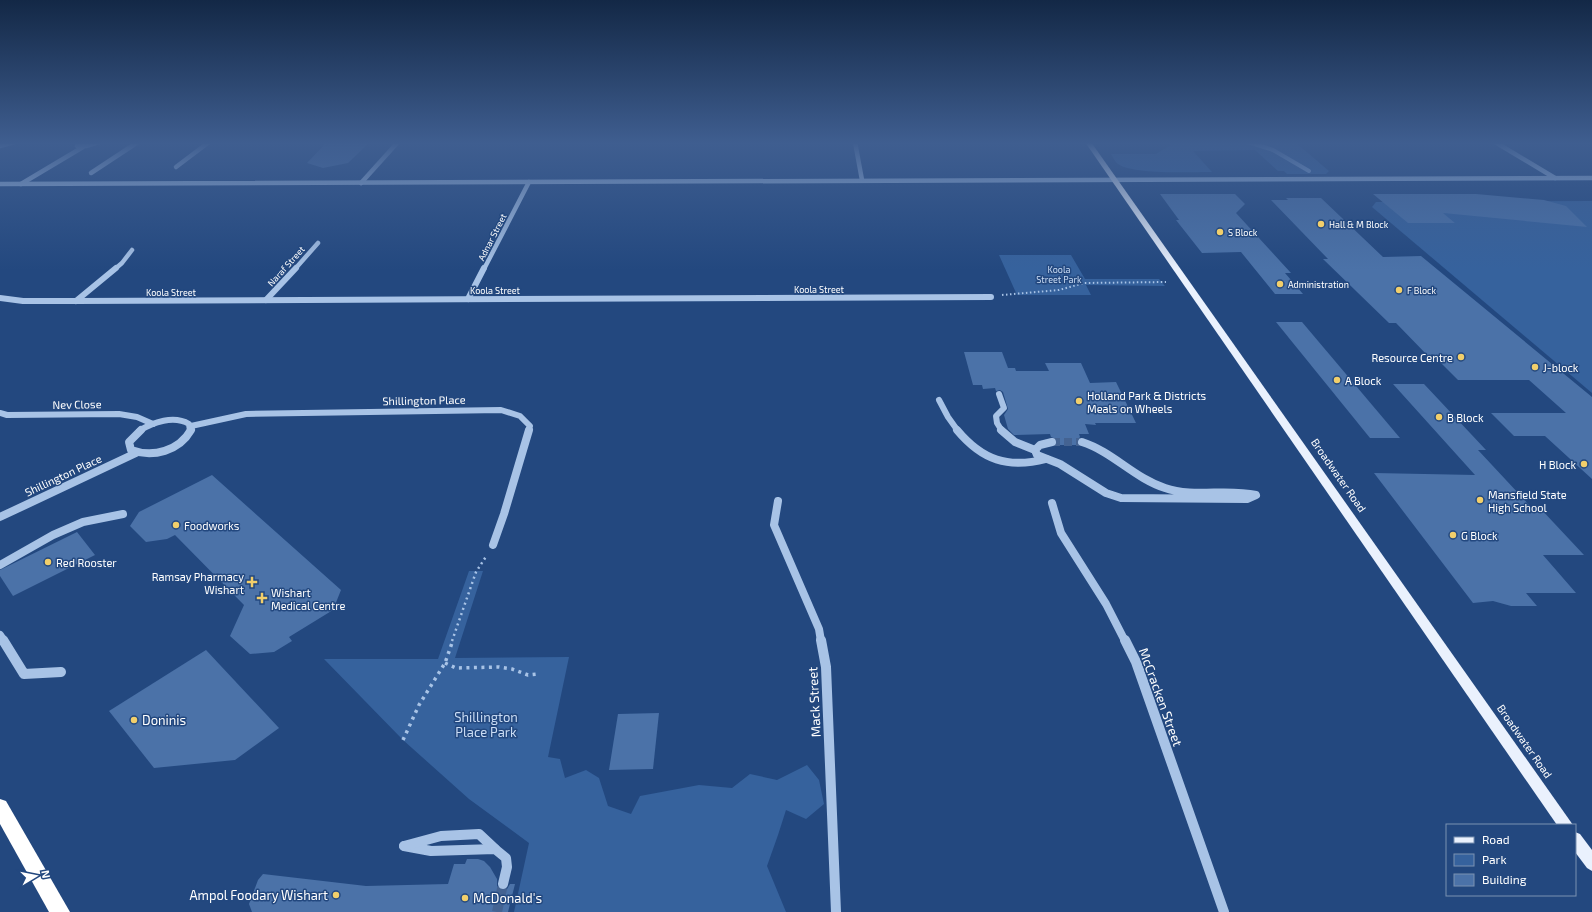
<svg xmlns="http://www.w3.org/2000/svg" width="1592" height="912" font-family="'Exo 2',sans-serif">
	<rect width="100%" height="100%" fill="#23487f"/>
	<!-- green -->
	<g fill="#36629d">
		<path d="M 1164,142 L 1295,142 L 1329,171 L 1326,174 L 1287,174 L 1284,171 L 1278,171 L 1255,150 L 1193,151 L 1212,172 C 1191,172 1134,175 1118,164 C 1115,162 1113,157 1111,154 L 1156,154 L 1171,145 Z"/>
		<path d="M 1592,201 L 1592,393 L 1372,207 L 1376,202 Z"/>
		<path d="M 999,255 L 1071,255 L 1085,279 L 1159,279 L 1165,286 L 1086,285 L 1091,295 L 1017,295 Z"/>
		<path d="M 469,571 L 483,571 L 455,658 L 569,657 L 548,757 L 560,759 L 565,778 L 586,770 L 599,778 L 608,806 L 631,814 L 640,796 L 699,785 L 732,788 L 750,774 L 777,780 L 807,765 L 819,780 L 824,804 L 806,819 L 786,810 L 778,835 L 767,866 L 786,912 L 514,912 L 529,843 L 469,799 L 403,740 L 324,659 L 438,659 Z"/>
	</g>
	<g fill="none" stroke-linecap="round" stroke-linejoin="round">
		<!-- stream -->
		<path stroke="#9cbde7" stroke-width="4" d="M 1248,142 L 1273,150 L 1309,171"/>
	</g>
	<!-- building -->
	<g fill="#4b72a8">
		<path d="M 327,142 L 370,142 L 348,163 L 323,168 L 307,163 Z"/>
		<path d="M 1160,194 L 1235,194 L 1245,204 L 1236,213 L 1291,273 L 1285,273 L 1303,294 L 1275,294 L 1241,252 L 1202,253 L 1176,220 L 1179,220 Z"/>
		<path d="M 1373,194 L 1476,194 L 1544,200 L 1566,206 L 1587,227 L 1443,213 L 1455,223 L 1408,223 Z"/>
		<path d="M 1286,198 L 1321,198 L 1383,257 L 1421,256 L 1592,397 L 1592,479 L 1545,436 L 1514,436 L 1491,413 L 1566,413 L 1529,380 L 1458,380 L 1432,354 L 1429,357 L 1396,323 L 1389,323 L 1323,259 L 1328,259 L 1271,200 L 1288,200 Z"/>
		<path d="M 1276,322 L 1302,322 L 1400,438 L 1370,438 Z"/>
		<path d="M 964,352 L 1002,352 L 1008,368 L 1015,368 L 1016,371 L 1049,371 L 1045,363 L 1081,363 L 1090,383 L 1116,382 L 1136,423 L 1095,423 L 1096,425 L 1085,424 L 1089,434 L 1079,434 L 1080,437 L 1077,440 L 1078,445 L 1056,445 L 1056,439 L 1051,437 L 1050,434 L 1014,435 L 1008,429 L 1004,415 L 1008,409 L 1003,392 L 1000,390 L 996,391 L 995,388 L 983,389 L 982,385 L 973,385 Z"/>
		<path d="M 1393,384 L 1424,384 L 1486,450 L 1478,450 L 1531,507 L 1539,507 L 1584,555 L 1543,555 L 1576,593 L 1526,593 L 1537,606 L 1511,606 L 1493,601 L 1473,603 L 1374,473 L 1475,475 Z"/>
		<path d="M 212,475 L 341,590 L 333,610 L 289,637 L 292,641 L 274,652 L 250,654 L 230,636 L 244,605 L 175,535 L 167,539 L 146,542 L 130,526 L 139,512 Z"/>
		<path d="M 77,532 L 95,555 L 13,596 L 0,576 L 0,570 Z"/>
		<path d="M 206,650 L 279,728 L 235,760 L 154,768 L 109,711 Z"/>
		<path d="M 659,713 L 653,769 L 609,770 L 618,714 Z"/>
		<path d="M 467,859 L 478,859 L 484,861 L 490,867 L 497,879 L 497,886 L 501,890 L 507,889 L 510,884 L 515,884 L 508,912 L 252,912 L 249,904 L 258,880 L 263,874 L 366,886 L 448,884 L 454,864 L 465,864 Z"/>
	</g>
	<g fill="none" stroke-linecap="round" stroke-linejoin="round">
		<!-- minor-tunnel-far1 -->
		<path stroke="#446392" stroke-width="8" stroke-dasharray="8 4" stroke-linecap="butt" d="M 1052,442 L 1082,442"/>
		<!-- minor-tunnel -->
		<path stroke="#446392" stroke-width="10" stroke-dasharray="10 5" stroke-linecap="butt" d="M 497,912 L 503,884"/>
		<!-- path-far2 -->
		<path stroke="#a8c3e6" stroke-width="2" stroke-dasharray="1.5 2.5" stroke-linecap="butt" d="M 1002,295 L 1059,290 L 1084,283 L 1166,282"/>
		<!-- path-far1 -->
		<path stroke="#a8c3e6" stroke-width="2.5" stroke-dasharray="2 3.5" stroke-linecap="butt" d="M 452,641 L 476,572 L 487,555"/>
		<!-- path -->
		<g stroke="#a8c3e6" stroke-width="3.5" stroke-dasharray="3 4.5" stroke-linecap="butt">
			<path d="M 445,663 L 456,668 L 499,667 L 512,669 L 528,675 L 537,674"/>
			<path d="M 403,740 L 419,705 L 445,663 L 453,640"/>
		</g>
		<!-- minor-far3 -->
		<g stroke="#a8c3e6" stroke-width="4.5">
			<path d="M 80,142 L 77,146 L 86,146 L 99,142"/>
			<path d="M 855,142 L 862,180"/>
			<path d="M 1495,142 L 1555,178"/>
			<path d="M 0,146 L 14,142"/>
			<path d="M 176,167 L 209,142"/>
			<path d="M 91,173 L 138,142"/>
			<path d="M 361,183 L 398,142"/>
			<path d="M 0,184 L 1592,178"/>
			<path d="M 21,184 L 83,147"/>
			<path d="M 115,269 L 122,263 L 132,250"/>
			<path d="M 295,269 L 318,243"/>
			<path d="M 484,269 L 529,182"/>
		</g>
		<!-- minor-far2 -->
		<g stroke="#a8c3e6" stroke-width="6">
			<path d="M 0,298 L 23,301 L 76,301 L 991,297"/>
			<path d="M 468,299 L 484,268"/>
			<path d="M 266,300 L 296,268"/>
			<path d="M 76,301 L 116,268"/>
			<path d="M 999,394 L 1004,408 L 996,416 L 997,423 L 1002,431"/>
			<path d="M 939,400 L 948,417 L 958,431"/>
			<path d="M 0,413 L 7,415 L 119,414 L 137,417 L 153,424"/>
			<path d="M 191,426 L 246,414 L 501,410 L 520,416 L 530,426 L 528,431"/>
			<path d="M 139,431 C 153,422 174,415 189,424 L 190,431"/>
		</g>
		<!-- minor-far1 -->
		<g stroke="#a8c3e6" stroke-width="8">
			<path d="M 141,430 L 129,442 L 131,450 C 153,458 179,451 191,430"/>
			<path d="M 957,430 C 982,460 1008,469 1046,459"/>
			<path d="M 1001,430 L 1015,442 L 1035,450"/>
			<path d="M 1052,442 L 1040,445 L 1035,450 L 1037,455 L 1060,464 L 1106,493 L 1121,498 L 1247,499 L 1256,495 C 1226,488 1194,498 1165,488 C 1134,478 1113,452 1082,442"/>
			<path d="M 778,501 L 774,525 L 819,629 L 821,641"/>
			<path d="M 1052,503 L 1061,533 L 1106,604 L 1125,641"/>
			<path d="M 0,517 L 136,453"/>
			<path d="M 493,545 L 504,514 L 529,430"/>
			<path d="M 0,565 L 53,535 L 83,522 L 123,514"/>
			<path d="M 0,635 L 4,641"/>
		</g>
		<!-- minor -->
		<g stroke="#a8c3e6" stroke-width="10">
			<path d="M 3,640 L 24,674 L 61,672"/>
			<path d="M 821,640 L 826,667 L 836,912"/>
			<path d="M 1125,640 L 1136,662 L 1224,912"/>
			<path d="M 404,846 L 431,851 L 495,849 L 506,858 L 507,867 L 503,884"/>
			<path d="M 404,846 L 441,836 L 479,834 L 495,849"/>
		</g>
		<!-- major -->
		<g fill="#eaf1fd" fill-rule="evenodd">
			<path d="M 1085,142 L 1091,142 L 1573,825 L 1557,825 Z"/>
			<path d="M 1575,832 L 1580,834 L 1592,850 L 1592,871 L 1587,868 L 1575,852 Z"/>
		</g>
		<!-- highway -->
		<path fill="#fff" fill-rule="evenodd" d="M 0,799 L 6,801 L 70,912 L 49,912 L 0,824 Z"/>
	</g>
	<!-- sky -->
	<linearGradient id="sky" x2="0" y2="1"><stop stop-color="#132846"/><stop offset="0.53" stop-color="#3f5e90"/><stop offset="1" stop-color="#3f5e90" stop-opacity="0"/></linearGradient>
	<rect width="1592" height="270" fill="url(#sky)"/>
	<!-- markers -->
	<g fill="#f2cf6b" stroke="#23487f" stroke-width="1.5">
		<circle cx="1321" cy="224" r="4"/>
		<circle cx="1220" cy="232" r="4"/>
		<circle cx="1280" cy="284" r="4"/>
		<circle cx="1399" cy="290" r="4"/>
		<circle cx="1461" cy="357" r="4"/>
		<circle cx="1535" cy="367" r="4"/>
		<circle cx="1337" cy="380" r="4"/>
		<circle cx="1079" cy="401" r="4"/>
		<circle cx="1439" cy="417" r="4"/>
		<circle cx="1584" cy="464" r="4"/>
		<circle cx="1480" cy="500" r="4"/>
		<circle cx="176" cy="525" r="4"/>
		<circle cx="1453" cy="535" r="4"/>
		<circle cx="48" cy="562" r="4"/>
		<path d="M250 576h4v4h4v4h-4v4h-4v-4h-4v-4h4z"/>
		<path d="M260 592h4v4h4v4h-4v4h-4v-4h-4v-4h4z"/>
		<circle cx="134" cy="720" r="4"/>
		<circle cx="336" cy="895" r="4"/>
		<circle cx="465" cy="898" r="4"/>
	</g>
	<g text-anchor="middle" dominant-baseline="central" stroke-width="3" stroke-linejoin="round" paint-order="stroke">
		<!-- far-poi labels -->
		<g font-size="9" fill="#fff" stroke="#23487f" text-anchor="start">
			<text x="1329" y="224">Hall &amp; M Block</text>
			<text x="1228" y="232">S Block</text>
			<text x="1288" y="284">Administration</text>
			<text x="1407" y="290">F Block</text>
		</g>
		<!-- far-street labels -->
		<g font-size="9" fill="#fff" stroke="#23487f">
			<text transform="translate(492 237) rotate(-63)">Adnar Street</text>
			<text transform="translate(286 266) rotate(-48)">Naraf Street</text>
			<text x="819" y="289">Koola Street</text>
			<text x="495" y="290">Koola Street</text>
			<text x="171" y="292">Koola Street</text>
		</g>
		<!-- far-park labels -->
		<g font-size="9" fill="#cbddf5" stroke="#23487f">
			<text x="1059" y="269">Koola<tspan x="1059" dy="10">Street Park</tspan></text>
		</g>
		<!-- poi labels -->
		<g font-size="11" fill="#fff" stroke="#23487f" text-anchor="start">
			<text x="1453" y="357" text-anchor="end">Resource Centre</text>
			<text x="1543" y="367">J-block</text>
			<text x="1345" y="380">A Block</text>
			<text x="1087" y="395">Holland Park &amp; Districts<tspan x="1087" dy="13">Meals on Wheels</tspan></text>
			<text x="1447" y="417">B Block</text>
			<text x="1576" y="464" text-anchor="end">H Block</text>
			<text x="1488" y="494">Mansfield State<tspan x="1488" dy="13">High School</tspan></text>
			<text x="184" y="525">Foodworks</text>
			<text x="1461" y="535">G Block</text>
			<text x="56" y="562">Red Rooster</text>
			<text x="244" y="576" text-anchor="end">Ramsay Pharmacy<tspan x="244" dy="13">Wishart</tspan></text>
			<text x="271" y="592">Wishart<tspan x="271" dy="13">Medical Centre</tspan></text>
		</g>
		<!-- street labels -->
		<g font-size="11" fill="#fff" stroke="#23487f">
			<text transform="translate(424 400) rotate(-1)">Shillington Place</text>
			<text transform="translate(77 404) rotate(-1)">Nev Close</text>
			<text transform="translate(63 475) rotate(-25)">Shillington Place</text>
			<text transform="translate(1339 475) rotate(55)">Broadwater Road</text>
			<text transform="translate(1525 741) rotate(55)">Broadwater Road</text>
		</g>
		<!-- near-street labels -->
		<g font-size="13" fill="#fff" stroke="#23487f">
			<text transform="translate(1161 697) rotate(70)">McCracken Street</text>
			<text transform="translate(814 702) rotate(-93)">Mack Street</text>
		</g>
		<!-- near-park labels -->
		<g font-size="13" fill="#cbddf5" stroke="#23487f">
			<text x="486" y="717">Shillington<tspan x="486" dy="15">Place Park</tspan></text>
		</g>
		<!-- near-poi labels -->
		<g font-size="13" fill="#fff" stroke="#23487f" text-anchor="start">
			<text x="142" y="720">Doninis</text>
			<text x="328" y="895" text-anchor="end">Ampol Foodary Wishart</text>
			<text x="473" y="898">McDonald's</text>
		</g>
	</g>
	<!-- legend -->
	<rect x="1446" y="824" width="130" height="72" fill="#23487f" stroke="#7b91b2"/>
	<rect x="1454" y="837" width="20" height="6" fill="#eaf1fd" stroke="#7b91b2"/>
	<text x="1482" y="844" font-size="12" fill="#ffffff">Road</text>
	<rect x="1454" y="854" width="20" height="12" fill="#36629d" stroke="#7b91b2"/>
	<text x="1482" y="864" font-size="12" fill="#ffffff">Park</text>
	<rect x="1454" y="874" width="20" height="12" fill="#4b72a8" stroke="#7b91b2"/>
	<text x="1482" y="884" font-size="12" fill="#ffffff">Building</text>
	<!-- north arrow -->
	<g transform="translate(36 876) rotate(80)" stroke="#23487f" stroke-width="3" paint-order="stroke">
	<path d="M0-3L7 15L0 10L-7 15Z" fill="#ffffff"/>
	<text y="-6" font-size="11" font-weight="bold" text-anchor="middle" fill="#ffffff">N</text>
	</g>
</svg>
